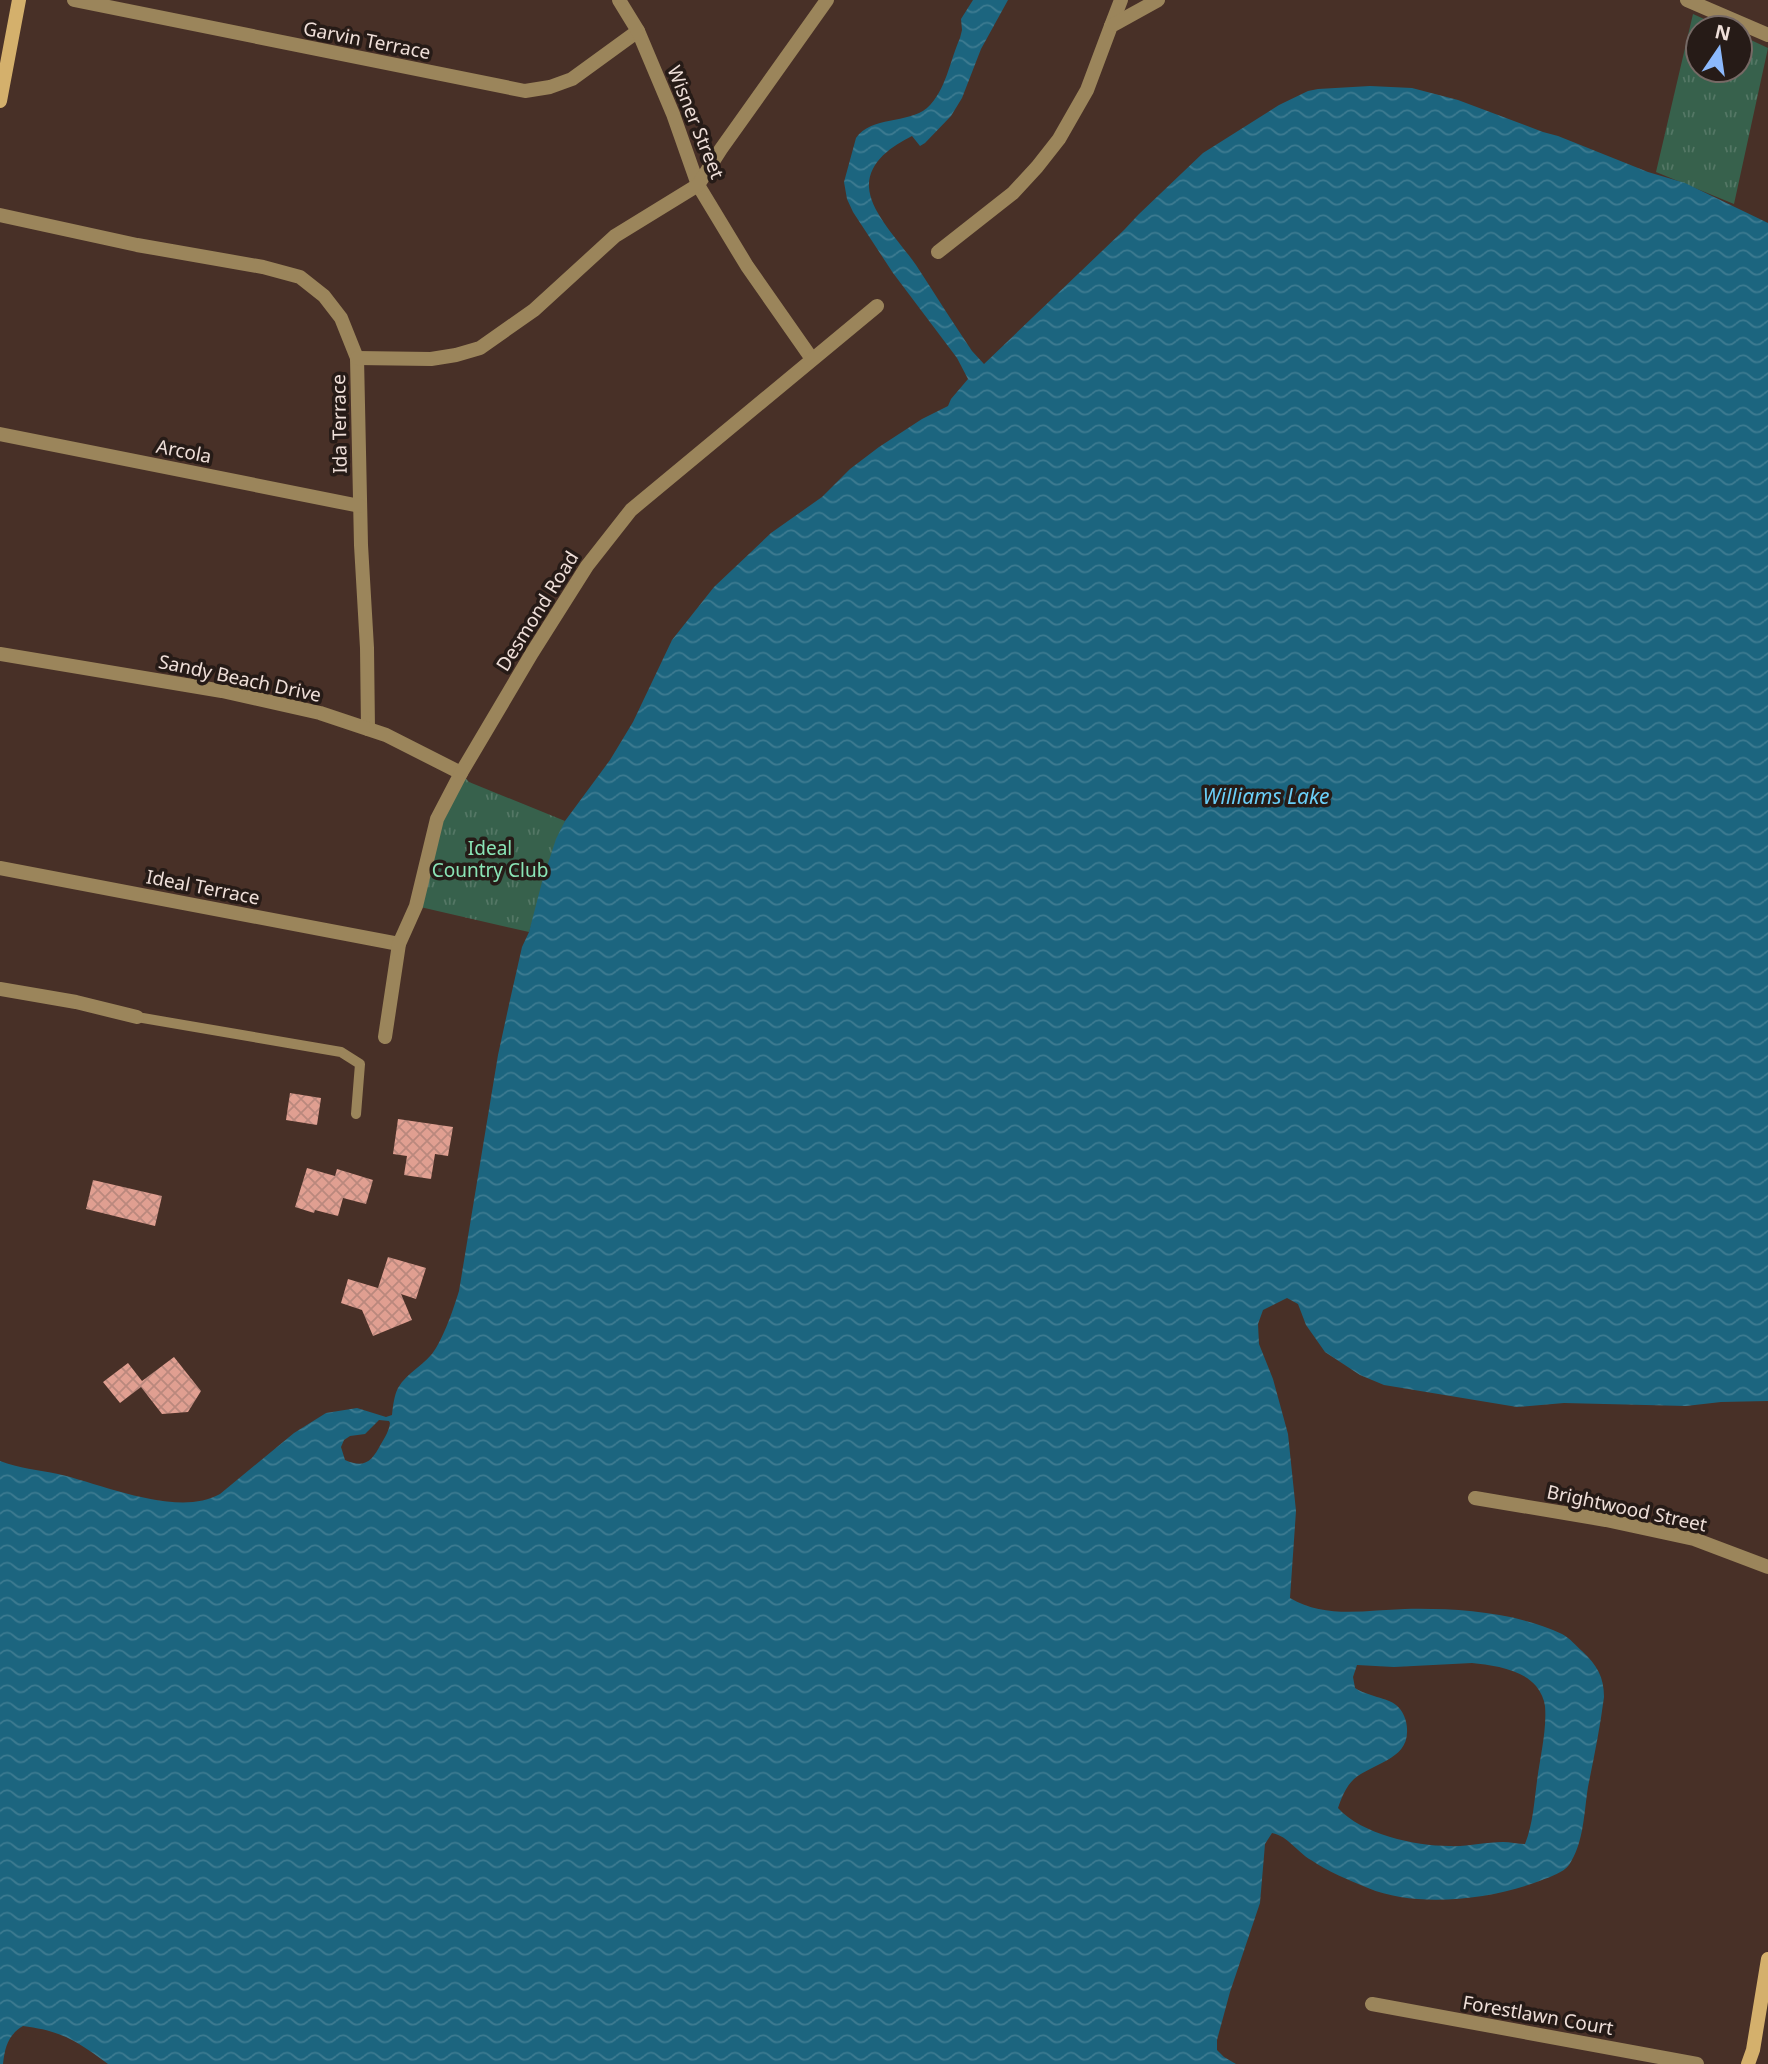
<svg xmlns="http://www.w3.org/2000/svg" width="1768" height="2064" font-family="'Noto Sans',sans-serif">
	<defs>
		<pattern id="grass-tufts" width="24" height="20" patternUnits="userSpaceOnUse" patternTransform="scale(1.75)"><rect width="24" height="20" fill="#37614c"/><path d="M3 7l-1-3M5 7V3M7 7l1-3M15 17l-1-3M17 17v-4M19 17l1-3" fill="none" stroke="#547765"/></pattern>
		<pattern id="water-waves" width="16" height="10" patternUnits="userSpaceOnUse" patternTransform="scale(1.75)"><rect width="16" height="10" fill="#1c657f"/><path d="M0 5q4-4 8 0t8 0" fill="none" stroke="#3d7b91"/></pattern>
		<pattern id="building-cross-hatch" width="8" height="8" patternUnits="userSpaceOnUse" patternTransform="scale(1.75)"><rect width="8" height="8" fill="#e09f91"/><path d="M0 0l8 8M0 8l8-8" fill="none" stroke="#ba887d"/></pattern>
	</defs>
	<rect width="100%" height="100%" fill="#483027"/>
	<!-- grass -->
	<g fill="url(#grass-tufts)">
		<path d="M 1693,14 L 1724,28 L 1698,28 L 1698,70 L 1740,70 L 1740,35 L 1768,48 L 1734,204 L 1656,172 Z"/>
		<path d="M 461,773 L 469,782 L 565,821 L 529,932 L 416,906 L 437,819 Z"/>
	</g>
	<!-- water -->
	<path fill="url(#water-waves)" fill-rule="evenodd" d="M 973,0 L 1008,0 L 981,49 L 962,98 L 951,116 L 925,143 L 920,146 L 912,136 C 892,146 868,162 869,187 C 870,213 902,244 916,265 C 935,294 953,323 972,351 L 984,364 L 1124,230 L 1139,214 L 1203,153 L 1279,105 L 1308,91 L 1318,89 L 1370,86 L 1412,88 L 1458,100 L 1543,132 L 1558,136 L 1648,172 L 1685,183 L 1768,223 L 1768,1401 L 1721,1402 L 1686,1406 L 1564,1403 L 1517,1407 L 1384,1385 L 1360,1375 L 1325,1352 L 1306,1325 L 1298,1304 L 1287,1298 L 1263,1310 L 1258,1324 L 1259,1344 L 1273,1379 L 1288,1434 L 1296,1511 L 1290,1598 C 1325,1619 1366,1610 1405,1609 C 1455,1608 1516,1612 1562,1634 C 1570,1638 1576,1646 1582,1651 C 1597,1665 1604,1677 1604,1697 C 1600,1728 1594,1757 1588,1787 C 1584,1812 1584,1843 1569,1865 C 1564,1872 1550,1877 1542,1880 C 1494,1899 1418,1909 1368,1888 C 1349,1880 1328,1872 1311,1860 C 1297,1852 1288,1836 1272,1833 L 1265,1844 L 1260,1903 L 1230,1992 L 1217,2040 L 1217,2050 L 1224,2057 L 1236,2064 L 108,2064 C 77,2041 62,2031 23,2026 C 8,2035 5,2047 3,2064 L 0,2064 L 0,1461 C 19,1468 38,1470 58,1474 C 102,1484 178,1518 220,1494 L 294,1433 L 326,1413 L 357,1408 L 386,1417 L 392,1415 C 393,1406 394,1396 398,1388 C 407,1372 427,1364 436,1348 C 446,1331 453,1310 459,1291 L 498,1055 L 510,1000 L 522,947 L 529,932 L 542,882 L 556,839 L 565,821 L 610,760 L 633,722 L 672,640 L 714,587 L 771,533 L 822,497 L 850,469 L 879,447 L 922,419 L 948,406 L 951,399 L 968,379 L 957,358 L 893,273 L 853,212 L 847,199 L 844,182 L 856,138 C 871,116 908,124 927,108 C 946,91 950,60 960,38 L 962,30 L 961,19 ZM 379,1420 L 389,1421 L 390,1423 C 389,1431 385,1437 381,1444 C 372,1461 365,1469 345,1460 L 341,1447 L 344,1440 L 350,1436 L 365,1434 ZM 1472,1663 C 1492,1665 1522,1669 1536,1686 C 1541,1692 1544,1699 1545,1706 C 1547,1730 1540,1757 1537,1781 C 1534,1803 1533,1824 1525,1844 C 1518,1844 1510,1842 1503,1842 C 1485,1842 1467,1847 1449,1846 C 1415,1846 1361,1834 1338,1808 C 1341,1799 1346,1786 1354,1779 C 1372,1763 1409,1760 1407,1729 C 1407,1721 1403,1710 1396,1705 C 1388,1698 1367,1696 1355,1688 L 1353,1677 L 1357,1665 L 1394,1667 Z"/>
	<!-- building -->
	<g fill="url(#building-cross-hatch)">
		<path d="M 290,1093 L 321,1098 L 317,1125 L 286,1120 Z"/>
		<path d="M 398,1119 L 453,1127 L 448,1156 L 435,1154 L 431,1179 L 404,1175 L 407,1156 L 393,1154 Z"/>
		<path d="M 307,1168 L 335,1176 L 337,1169 L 373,1180 L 366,1204 L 343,1198 L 338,1216 L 315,1210 L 314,1213 L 295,1207 Z"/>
		<path d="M 93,1180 L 162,1196 L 155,1226 L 86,1209 Z"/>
		<path d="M 388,1257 L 426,1268 L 416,1299 L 401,1294 L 412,1320 L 373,1336 L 362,1310 L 341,1303 L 348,1279 L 378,1288 Z"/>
		<path d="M 174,1357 L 201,1391 L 188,1412 L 162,1414 L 141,1387 L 120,1403 L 103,1382 L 128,1363 L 142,1381 Z"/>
	</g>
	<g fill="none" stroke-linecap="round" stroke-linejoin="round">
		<!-- lane -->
		<path stroke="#9b855b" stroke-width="10" d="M 137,1017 L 341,1052 L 360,1064 L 356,1114"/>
		<!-- street -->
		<g stroke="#9b855b" stroke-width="14">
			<path d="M 74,0 L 525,91 L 550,87 L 572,79 L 638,31"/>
			<path d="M 619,0 L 638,31 L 673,114 L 698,185 L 747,266 L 812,359"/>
			<path d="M 1687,0 L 1768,35"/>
			<path d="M 1111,26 L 1121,0"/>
			<path d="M 0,215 L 137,245 L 263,267 L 300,277 L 324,296 L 341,318 L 357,358 L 361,545 L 367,648 L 368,729"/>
			<path d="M 938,252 L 1013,193 L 1037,167 L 1059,139 L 1087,90 L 1111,26 L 1158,0"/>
			<path d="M 357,358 L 431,359 L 456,355 L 480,348 L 534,310 L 615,236 L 698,185 L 721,149 L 827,0"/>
			<path d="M 0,434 L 360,506"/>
			<path d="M 0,654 L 222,691 L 320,713 L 386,735 L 461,773"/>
			<path d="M 0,868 L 399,944"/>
			<path d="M 0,989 L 76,1002 L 137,1017"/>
			<path d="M 385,1037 L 399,944 L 416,906 L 437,819 L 461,773 L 532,653 L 587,566 L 631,510 L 877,306"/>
			<path d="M 1475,1498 L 1606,1520 L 1694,1539 L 1768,1567"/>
			<path d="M 1372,2004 L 1697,2064"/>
		</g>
		<!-- secondary -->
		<g stroke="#d4b06c" stroke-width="14">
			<path d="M 0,101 L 19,0"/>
			<path d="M 1748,2064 L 1753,2050 L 1768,1959"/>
		</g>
	</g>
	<g text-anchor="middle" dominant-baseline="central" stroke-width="7" stroke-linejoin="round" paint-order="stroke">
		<!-- street labels -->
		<g font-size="19" fill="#efdfd9" stroke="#261b17">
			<text transform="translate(367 40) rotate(11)">Garvin Terrace</text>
			<text transform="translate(696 122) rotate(68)">Wisner Street</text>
			<text transform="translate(339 424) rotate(-91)">Ida Terrace</text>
			<text transform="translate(184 451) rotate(11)">Arcola</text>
			<text transform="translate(537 611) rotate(-58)">Desmond Road</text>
			<text transform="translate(240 678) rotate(12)">Sandy Beach Drive</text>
			<text transform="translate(203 887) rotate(11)">Ideal Terrace</text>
			<text transform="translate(1627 1508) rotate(12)">Brightwood Street</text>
			<text transform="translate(1538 2015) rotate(10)">Forestlawn Court</text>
		</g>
		<!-- park labels -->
		<g font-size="19" fill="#8ae5b6" stroke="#261b17">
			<text x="490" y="848">Ideal<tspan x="490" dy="22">Country Club</tspan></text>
		</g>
		<!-- water labels -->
		<g font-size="21" font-style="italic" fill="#6acff8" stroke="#261b17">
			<text x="1266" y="796">Williams Lake</text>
		</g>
	</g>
	<!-- north arrow -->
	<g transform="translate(1719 49) rotate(13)"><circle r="33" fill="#261b17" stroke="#766965" stroke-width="2"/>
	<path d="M0-5L12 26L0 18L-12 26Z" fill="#8cb9fc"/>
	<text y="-10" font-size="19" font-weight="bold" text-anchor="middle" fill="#efdfd9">N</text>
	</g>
</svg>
